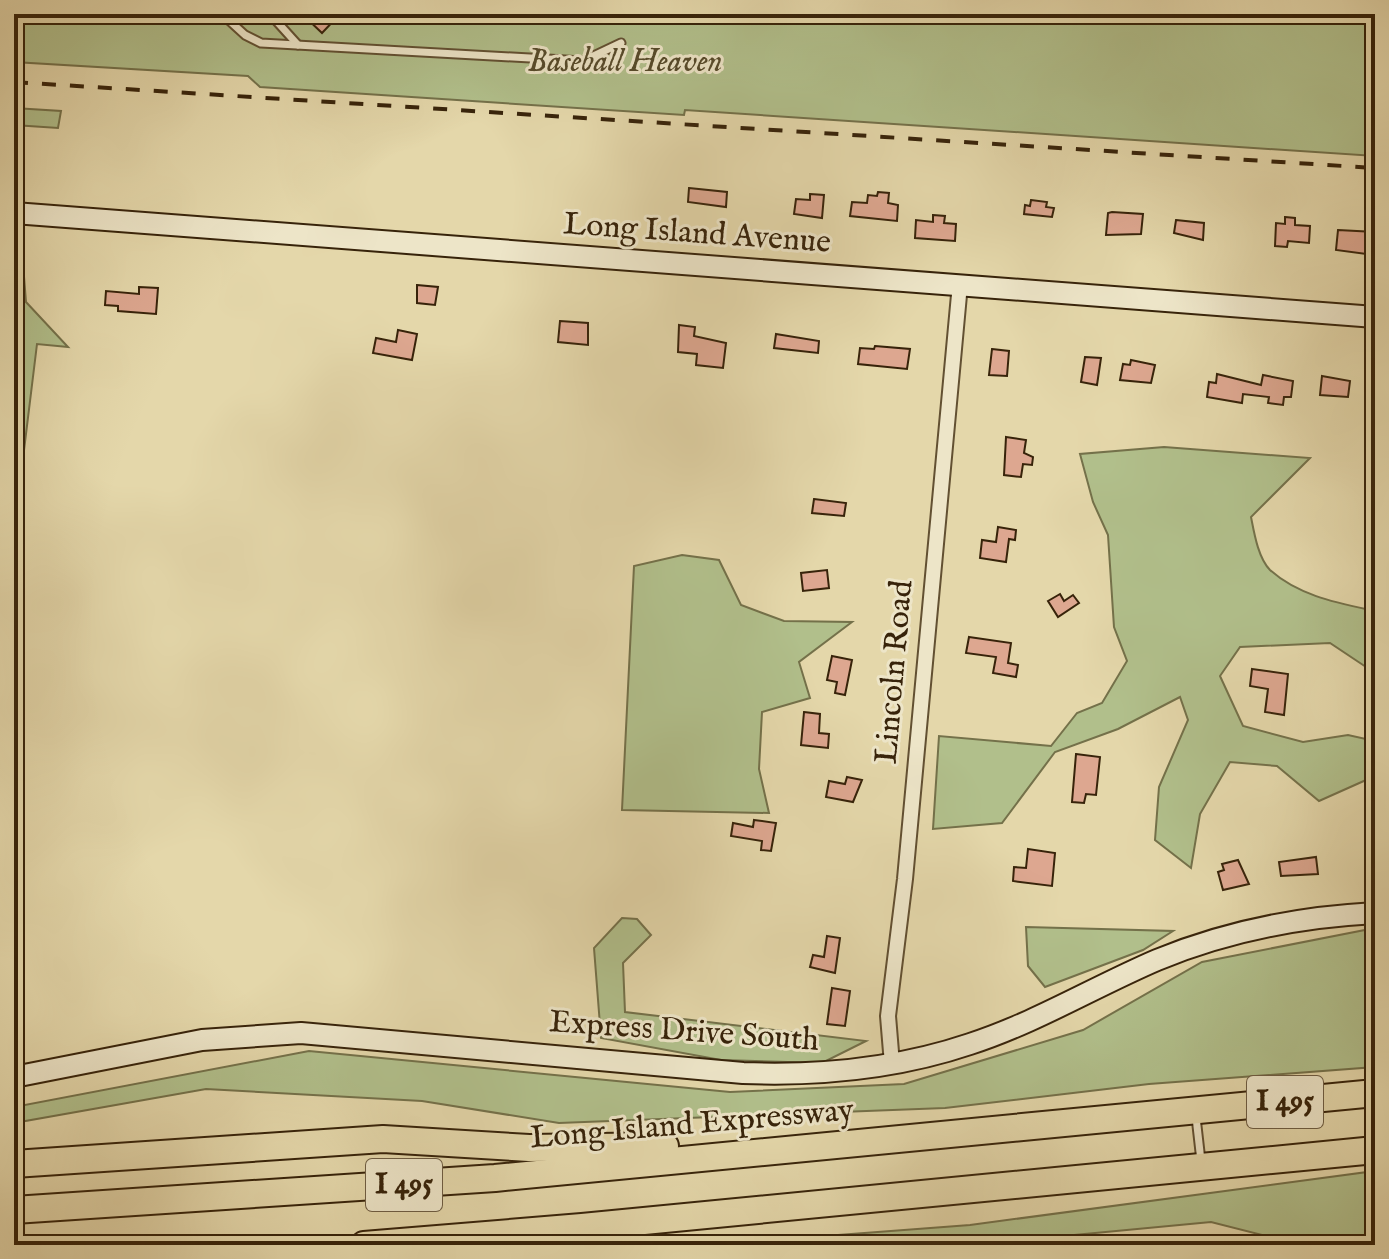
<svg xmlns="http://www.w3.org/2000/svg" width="1389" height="1259" font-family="'IM FELL English',serif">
	<rect width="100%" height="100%" fill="#e4d7aa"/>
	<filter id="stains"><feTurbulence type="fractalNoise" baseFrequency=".0025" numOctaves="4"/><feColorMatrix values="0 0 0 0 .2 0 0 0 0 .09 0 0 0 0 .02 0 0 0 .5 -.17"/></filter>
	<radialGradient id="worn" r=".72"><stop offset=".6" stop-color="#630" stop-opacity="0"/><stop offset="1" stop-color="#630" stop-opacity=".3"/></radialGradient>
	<!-- green -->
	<g fill="#b1bf8b" stroke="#74714a" stroke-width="2">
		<path d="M 14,14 L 1375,14 L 1375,156 L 685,110 L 684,115 L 260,87 L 248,76 L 14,62 Z"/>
		<path d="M 14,108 L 61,111 L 58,128 L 14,125 Z"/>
		<path d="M 14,251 L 22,251 L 26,302 L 68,347 L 37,344 L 14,532 Z"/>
		<path d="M 1164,447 L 1310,458 L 1251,517 C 1254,532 1258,558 1270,570 C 1299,596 1338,603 1375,611 L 1375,673 L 1330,643 L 1240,647 L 1220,676 L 1243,726 L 1303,742 L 1348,735 L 1375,741 L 1375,776 L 1319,801 L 1277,766 L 1230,762 L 1200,814 L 1191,868 L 1155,840 L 1159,787 L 1188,720 L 1180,697 L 1118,729 L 1055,752 L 1002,823 L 933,829 L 939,736 L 1051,746 L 1077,713 L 1102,703 L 1127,661 L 1114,627 L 1108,535 L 1093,502 L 1080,454 Z"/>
		<path d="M 682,555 L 719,560 L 741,605 L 784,621 L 852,622 L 799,662 L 810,698 L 762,712 L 759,769 L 769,813 L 622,810 L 634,566 Z"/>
		<path d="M 622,918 L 637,919 L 651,935 L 623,963 L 625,1012 L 866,1041 L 822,1063 L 721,1060 L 601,1038 L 594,948 Z"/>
		<path d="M 1026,927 L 1173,931 L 1143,950 L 1045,987 L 1028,966 Z"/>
		<path d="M 1375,928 L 1375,1067 L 1149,1084 L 945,1108 L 559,1123 L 422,1101 L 206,1089 L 14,1123 L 14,1107 L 309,1051 L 730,1092 L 904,1084 L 1083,1030 L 1202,962 Z"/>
		<path d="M 1375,1171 L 1375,1245 L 1302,1245 L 1211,1222 L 967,1245 L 704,1245 L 970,1225 Z"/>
	</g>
	<!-- building -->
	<g fill="#dda790" stroke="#37230a" stroke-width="2">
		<path d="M 302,14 L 340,14 L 322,33 Z"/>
		<path d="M 689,188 L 727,192 L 726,207 L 688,202 Z"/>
		<path d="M 878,192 L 889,193 L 888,203 L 898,205 L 897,221 L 850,216 L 852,202 L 867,203 L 868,195 L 877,196 Z"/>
		<path d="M 810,194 L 824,195 L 822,218 L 794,214 L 796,199 L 810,200 Z"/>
		<path d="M 1031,200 L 1047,202 L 1046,207 L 1054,208 L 1052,217 L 1024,214 L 1025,205 L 1030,206 Z"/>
		<path d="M 1112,212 L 1143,214 L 1141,234 L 1106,235 L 1108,213 Z"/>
		<path d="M 933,215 L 945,216 L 944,223 L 956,224 L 955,241 L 915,238 L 916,220 L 933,222 Z"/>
		<path d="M 1285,217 L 1295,218 L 1295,225 L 1310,226 L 1309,243 L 1288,241 L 1287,247 L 1275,246 L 1276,223 L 1285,224 Z"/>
		<path d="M 1176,220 L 1204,223 L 1203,240 L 1174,233 Z"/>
		<path d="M 1338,230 L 1375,232 L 1374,255 L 1336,250 Z"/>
		<path d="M 417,285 L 438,287 L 435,305 L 417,303 Z"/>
		<path d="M 139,287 L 158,288 L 156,314 L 118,311 L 118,306 L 105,305 L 106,291 L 139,294 Z"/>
		<path d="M 560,321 L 588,323 L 588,345 L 558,342 Z"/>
		<path d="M 679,325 L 695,327 L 694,336 L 726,343 L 723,368 L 696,365 L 697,354 L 678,352 Z"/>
		<path d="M 398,330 L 417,334 L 412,360 L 373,353 L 376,338 L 396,342 Z"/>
		<path d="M 776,334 L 819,341 L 818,353 L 774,348 Z"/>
		<path d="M 875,346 L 910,349 L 907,369 L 858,364 L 860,348 L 874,349 Z"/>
		<path d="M 992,349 L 1009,351 L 1007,376 L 989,375 Z"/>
		<path d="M 1085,357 L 1101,358 L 1097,385 L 1081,382 Z"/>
		<path d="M 1131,360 L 1155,365 L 1151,383 L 1120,380 L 1123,364 L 1130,365 Z"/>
		<path d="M 1217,374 L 1261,385 L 1263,375 L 1293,381 L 1291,397 L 1284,397 L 1283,405 L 1268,403 L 1269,397 L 1243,394 L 1242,403 L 1207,397 L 1209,382 L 1216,383 Z"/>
		<path d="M 1322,376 L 1350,381 L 1348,397 L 1320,395 Z"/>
		<path d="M 1006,437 L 1026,440 L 1024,453 L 1033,457 L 1032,465 L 1023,464 L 1021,477 L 1004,475 Z"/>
		<path d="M 814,499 L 846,503 L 844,516 L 812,513 Z"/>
		<path d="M 998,527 L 1016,530 L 1015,540 L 1009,539 L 1006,562 L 980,558 L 982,540 L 996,542 Z"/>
		<path d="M 827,570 L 829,588 L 803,591 L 801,573 Z"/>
		<path d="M 1060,594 L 1064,601 L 1073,595 L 1079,603 L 1058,617 L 1048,601 Z"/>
		<path d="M 969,637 L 1011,643 L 1008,663 L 1018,665 L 1016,677 L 993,673 L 996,657 L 966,653 Z"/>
		<path d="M 832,656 L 852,660 L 845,695 L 835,693 L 837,682 L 827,680 Z"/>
		<path d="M 1252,669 L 1288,674 L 1284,715 L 1265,712 L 1268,689 L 1250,686 Z"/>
		<path d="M 804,712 L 820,714 L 819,733 L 829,734 L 828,748 L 801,745 Z"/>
		<path d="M 1076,754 L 1100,757 L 1096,795 L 1086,794 L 1084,803 L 1072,802 Z"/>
		<path d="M 847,777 L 862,780 L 853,802 L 826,797 L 829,781 L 845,784 Z"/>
		<path d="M 754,820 L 776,823 L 771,851 L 761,850 L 762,841 L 731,836 L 733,823 L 753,827 Z"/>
		<path d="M 1028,849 L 1055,853 L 1052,886 L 1013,881 L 1014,867 L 1026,868 Z"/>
		<path d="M 1316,857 L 1318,874 L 1281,876 L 1279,862 Z"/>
		<path d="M 1238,860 L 1249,884 L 1223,890 L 1218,872 L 1224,870 L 1222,864 Z"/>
		<path d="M 827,936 L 840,938 L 835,973 L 810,967 L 813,955 L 824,957 Z"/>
		<path d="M 832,988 L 850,991 L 845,1026 L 827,1024 Z"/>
	</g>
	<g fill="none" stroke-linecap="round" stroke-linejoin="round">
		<!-- lane casing -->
		<g stroke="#625032" stroke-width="11">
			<g id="lane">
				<path d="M 222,14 L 245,35 L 261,43 L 583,61 L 621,43"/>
				<path d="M 270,14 L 298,45"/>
				<path d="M 1196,1117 L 1201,1161"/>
			</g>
		</g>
		<!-- street casing -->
		<g stroke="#625032" stroke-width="18">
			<path id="street" d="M 892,1064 L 888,1016 L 905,879 L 960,284"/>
		</g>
		<!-- secondary casing -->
		<g stroke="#37230a" stroke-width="24">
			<g id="secondary">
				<path d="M 14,213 L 1375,317"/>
				<path d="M 14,1077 L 202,1040 L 301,1033 L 743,1073 C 820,1076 896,1069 970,1044 C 1035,1023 1094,987 1157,960 C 1227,931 1300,917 1375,913"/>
			</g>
		</g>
		<!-- highway casing -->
		<g stroke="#37230a" stroke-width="30">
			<g id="highway">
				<path d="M 14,1164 L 383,1139 L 529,1148 L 665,1146"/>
				<path d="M 14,1210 L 495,1178 L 1375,1093"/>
				<path d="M 364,1245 L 582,1227 L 1375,1150"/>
			</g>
		</g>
		<!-- lane -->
		<use href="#lane" stroke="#ede5c8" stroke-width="7"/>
		<!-- street -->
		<use href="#street" stroke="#ede5c8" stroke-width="14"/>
		<!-- secondary -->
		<use href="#secondary" stroke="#ede5c8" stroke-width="20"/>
		<!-- highway -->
		<use href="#highway" stroke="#e4d7aa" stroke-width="26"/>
		<!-- rail -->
		<path stroke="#37230a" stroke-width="4" stroke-dasharray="14 14" stroke-linecap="butt" d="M 14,82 L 1375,168"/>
	</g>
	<g text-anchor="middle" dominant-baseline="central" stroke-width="6" stroke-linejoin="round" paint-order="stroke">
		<!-- shield labels -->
		<g fill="#ede5c8" stroke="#6e5d43" stroke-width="2">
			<rect x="1247" y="1076" width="76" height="52" rx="6"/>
			<rect x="366" y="1159" width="76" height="52" rx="6"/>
		</g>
		<g font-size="30" font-weight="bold" fill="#37230a">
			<text x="1285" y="1102">I 495</text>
			<text x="404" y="1185">I 495</text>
		</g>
		<!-- park labels -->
		<g font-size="32" font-style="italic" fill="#564a2a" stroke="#ede5c8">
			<text x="625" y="62">Baseball Heaven</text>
		</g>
		<!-- street labels -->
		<g font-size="32" fill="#37230a" stroke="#ede5c8">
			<text transform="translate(697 234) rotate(4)">Long Island Avenue</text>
			<text transform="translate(895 672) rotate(-85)">Lincoln Road</text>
			<text transform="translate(684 1032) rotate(4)">Express Drive South</text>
			<text transform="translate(692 1125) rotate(-5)">Long Island Expressway</text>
		</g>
	</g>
	<!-- margin -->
	<rect width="1389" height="1259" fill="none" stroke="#e4d7aa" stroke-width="48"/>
	<rect x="16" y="16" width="1357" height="1227" fill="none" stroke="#37230a" stroke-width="4"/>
	<rect x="24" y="24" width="1341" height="1211" fill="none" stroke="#37230a" stroke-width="2"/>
	<rect width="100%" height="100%" filter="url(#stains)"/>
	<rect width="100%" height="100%" fill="url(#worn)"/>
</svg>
